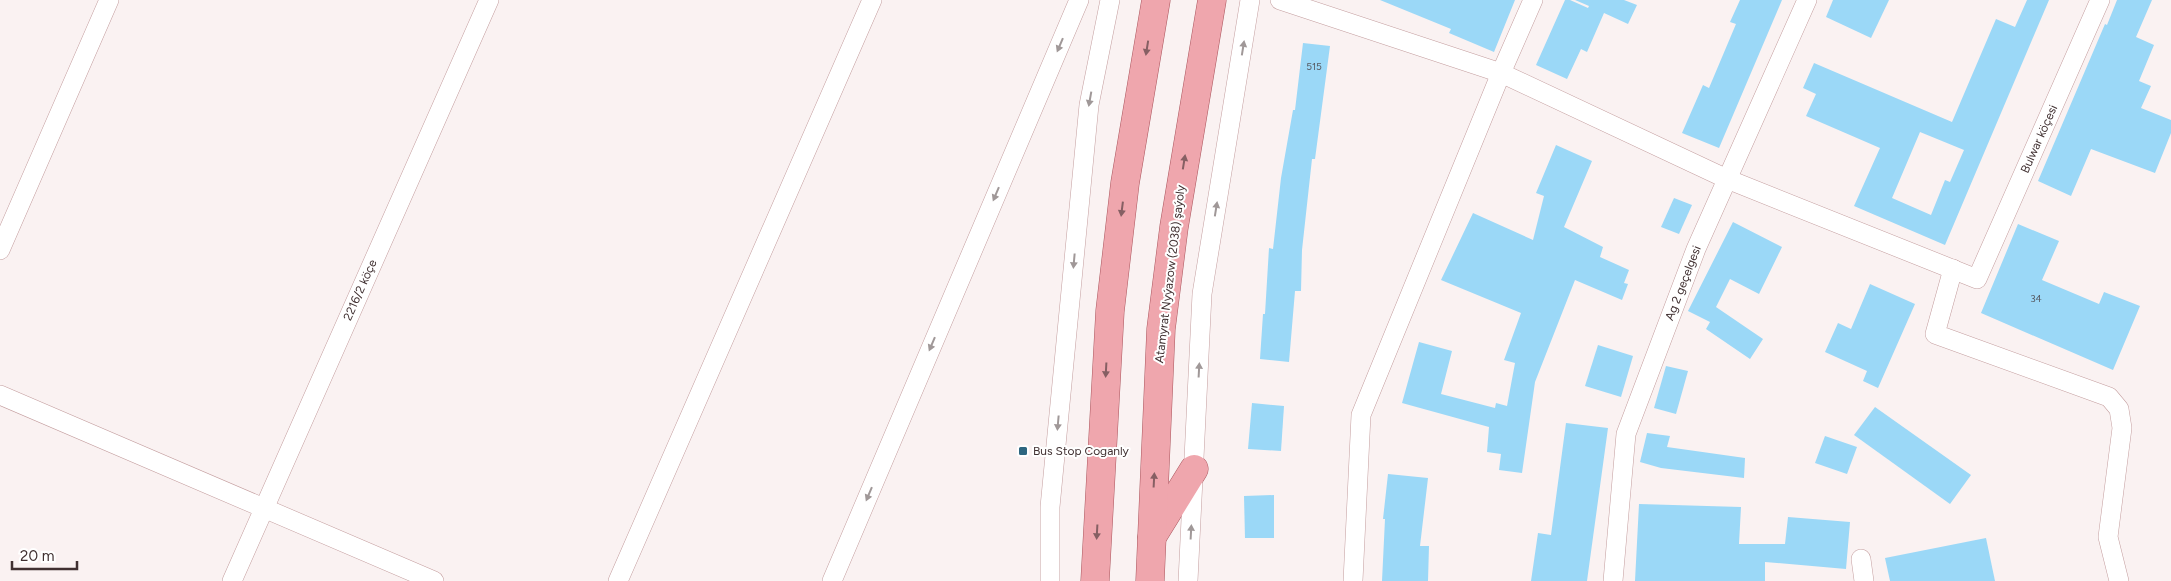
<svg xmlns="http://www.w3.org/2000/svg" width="2171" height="581" font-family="Figtree,sans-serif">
	<rect width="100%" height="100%" fill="#faf2f2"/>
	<!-- building -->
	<g fill="#9bd8f7" fill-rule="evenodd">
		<path d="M 1380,0 L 1515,0 L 1494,52 L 1449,33 L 1451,29 Z"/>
		<path d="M 1565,0 L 1570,0 L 1588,8 L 1589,6 L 1575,0 L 1624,0 L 1637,5 L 1628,24 L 1604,13 L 1587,52 L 1581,49 L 1567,79 L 1536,65 Z"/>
		<path d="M 1740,0 L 1782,0 L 1719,148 L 1682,133 L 1703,85 L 1709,88 L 1736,24 L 1730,22 Z"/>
		<path d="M 1833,0 L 1889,0 L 1871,38 L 1826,17 Z"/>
		<path d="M 2027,0 L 2049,0 L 1945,245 L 1854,206 L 1880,148 L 1806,116 L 1816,94 L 1803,88 L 1814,63 L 1952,122 L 1996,19 L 2015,27 ZM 1920,132 L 1964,150 L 1950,182 L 1945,180 L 1931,215 L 1892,198 Z"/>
		<path d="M 2117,0 L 2152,0 L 2136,37 L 2154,45 L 2139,81 L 2151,86 L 2141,108 L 2171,120 L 2171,133 L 2155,173 L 2091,149 L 2071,196 L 2038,181 L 2105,24 L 2107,25 Z"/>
		<path d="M 1303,43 L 1330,46 L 1315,159 L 1312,159 L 1302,250 L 1301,291 L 1295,291 L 1289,362 L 1260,359 L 1263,314 L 1265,314 L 1269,248 L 1273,249 L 1281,178 L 1293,110 L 1295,110 Z"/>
		<path d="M 1556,145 L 1592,161 L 1564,227 L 1603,247 L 1600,257 L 1629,270 L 1624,283 L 1628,284 L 1622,300 L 1575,280 L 1535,382 L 1522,473 L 1499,470 L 1501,454 L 1487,452 L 1489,427 L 1402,403 L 1419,342 L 1452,351 L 1441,394 L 1495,408 L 1496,403 L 1507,406 L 1515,363 L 1504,360 L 1521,313 L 1441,280 L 1473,213 L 1533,240 L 1544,196 L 1536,193 Z"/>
		<path d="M 1674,198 L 1692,205 L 1679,234 L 1661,227 Z"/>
		<path d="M 1733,222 L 1782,247 L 1759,294 L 1730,279 L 1716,307 L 1763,339 L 1750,359 L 1706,329 L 1710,322 L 1688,311 Z"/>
		<path d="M 2018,224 L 2059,241 L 2042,280 L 2099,304 L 2104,292 L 2140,306 L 2113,370 L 1981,313 Z"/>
		<path d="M 1870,284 L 1915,304 L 1878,388 L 1863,381 L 1867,371 L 1825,352 L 1838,323 L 1851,329 Z"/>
		<path d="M 1598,345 L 1633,356 L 1621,397 L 1585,386 Z"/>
		<path d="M 1666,366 L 1688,371 L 1676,414 L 1654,408 Z"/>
		<path d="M 1252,403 L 1284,406 L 1281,451 L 1248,449 Z"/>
		<path d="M 1875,407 L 1971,475 L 1950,504 L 1854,435 Z"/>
		<path d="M 1566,423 L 1608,428 L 1587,581 L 1531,581 L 1538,533 L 1551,535 Z"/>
		<path d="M 1647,433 L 1670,436 L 1667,447 L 1745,458 L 1744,478 L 1661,468 L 1640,462 Z"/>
		<path d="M 1825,436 L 1857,447 L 1847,474 L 1815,463 Z"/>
		<path d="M 1388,474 L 1428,478 L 1420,546 L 1429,546 L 1428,581 L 1382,581 L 1385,519 L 1383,519 Z"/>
		<path d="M 1274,495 L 1274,538 L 1245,538 L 1244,496 Z"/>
		<path d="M 1639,504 L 1741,507 L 1739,544 L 1785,544 L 1788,517 L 1850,522 L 1846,569 L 1765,562 L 1765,581 L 1635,581 Z"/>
		<path d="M 1986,538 L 1995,581 L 1890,581 L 1885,558 Z"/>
	</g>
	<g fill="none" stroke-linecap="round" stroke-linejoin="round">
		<!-- minor casing -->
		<g stroke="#c49e9f" stroke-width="20">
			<g id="minor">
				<path d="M 1280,0 L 1501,73 L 1727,179 L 1977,279 L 2100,0"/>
				<path d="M 0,250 L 109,0"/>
				<path d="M 1953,269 L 1935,334 L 2109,397 L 2119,409 L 2122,428 L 2108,537 L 2119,581"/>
				<path d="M 0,395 L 434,581"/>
				<path d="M 1861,559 L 1864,581"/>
				<path d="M 232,581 L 489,0"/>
				<path d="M 618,581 L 872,0"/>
				<path d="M 832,581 L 1079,0"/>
				<path d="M 1050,581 L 1050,507 L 1089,105 L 1110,0"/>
				<path d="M 1188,581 L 1202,294 L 1250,0"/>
				<path d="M 1353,581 L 1361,415 L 1501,73 L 1533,0"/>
				<path d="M 1613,581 L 1626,434 L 1696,249 L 1807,0"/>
			</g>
		</g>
		<!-- primary casing -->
		<g stroke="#ab565e" stroke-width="29">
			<g id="primary">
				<path d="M 1152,537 L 1194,469"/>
				<path d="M 1095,581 L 1110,311 L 1125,183 L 1156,0"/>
				<path d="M 1150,581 L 1161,329 L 1174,227 L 1212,0"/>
			</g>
		</g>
		<!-- minor -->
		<use href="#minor" stroke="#fff" stroke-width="19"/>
		<!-- primary -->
		<use href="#primary" stroke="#efa6ad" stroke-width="28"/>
	</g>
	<!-- one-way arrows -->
	<defs><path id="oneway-solid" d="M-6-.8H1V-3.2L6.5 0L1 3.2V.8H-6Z" transform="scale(1.25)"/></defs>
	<g fill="#a09898">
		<use href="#oneway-solid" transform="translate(1060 45) rotate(113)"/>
		<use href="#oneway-solid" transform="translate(1243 48) rotate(-81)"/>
		<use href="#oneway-solid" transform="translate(1090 99) rotate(100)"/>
		<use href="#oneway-solid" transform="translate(996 194) rotate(113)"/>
		<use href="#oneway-solid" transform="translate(1216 209) rotate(-81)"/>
		<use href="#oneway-solid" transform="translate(1074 261) rotate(95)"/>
		<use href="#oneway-solid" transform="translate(932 344) rotate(113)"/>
		<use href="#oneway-solid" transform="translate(1199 370) rotate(-87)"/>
		<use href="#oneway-solid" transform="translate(1058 423) rotate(95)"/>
		<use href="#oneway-solid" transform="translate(869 494) rotate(113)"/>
		<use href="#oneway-solid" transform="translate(1191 532) rotate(-87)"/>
	</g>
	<g fill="#865f63">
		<use href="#oneway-solid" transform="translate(1147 48) rotate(99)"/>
		<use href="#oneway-solid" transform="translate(1184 162) rotate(-81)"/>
		<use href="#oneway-solid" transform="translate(1122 209) rotate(97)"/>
		<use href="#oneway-solid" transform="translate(1106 370) rotate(93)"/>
		<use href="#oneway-solid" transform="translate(1154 480) rotate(-87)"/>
		<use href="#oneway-solid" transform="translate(1097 532) rotate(93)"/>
	</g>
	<!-- markers -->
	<rect fill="#2d6680" stroke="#fff" stroke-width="2" x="1018" y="446" width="10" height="10" rx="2.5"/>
	<g text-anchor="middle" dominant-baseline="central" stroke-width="4" stroke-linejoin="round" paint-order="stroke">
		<!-- number labels -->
		<g font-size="10" fill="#575a62">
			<text x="1314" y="66">515</text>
			<text x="2036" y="298">34</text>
		</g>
		<!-- street labels -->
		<g font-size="12" fill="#403031" stroke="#fff">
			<text transform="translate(2039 139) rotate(-66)">Bulwar köçesi</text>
			<text transform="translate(1170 274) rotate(-83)">Atamyrat Nyýazow (2038) şaýoly</text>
			<text transform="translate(1683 283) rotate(-69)">Ag 2 geçelgesi</text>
			<text transform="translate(360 290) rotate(-66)">2216/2 köçe</text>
		</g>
		<!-- poi labels -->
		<g font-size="12" fill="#403031" stroke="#fff" text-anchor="start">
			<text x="1033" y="451">Bus Stop Coganly</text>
		</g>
	</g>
	<!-- scale -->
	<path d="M12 561v8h65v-8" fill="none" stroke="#403031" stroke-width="2.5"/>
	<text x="20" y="561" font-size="15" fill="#403031" stroke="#ffffff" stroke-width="4" paint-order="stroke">20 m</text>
</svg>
